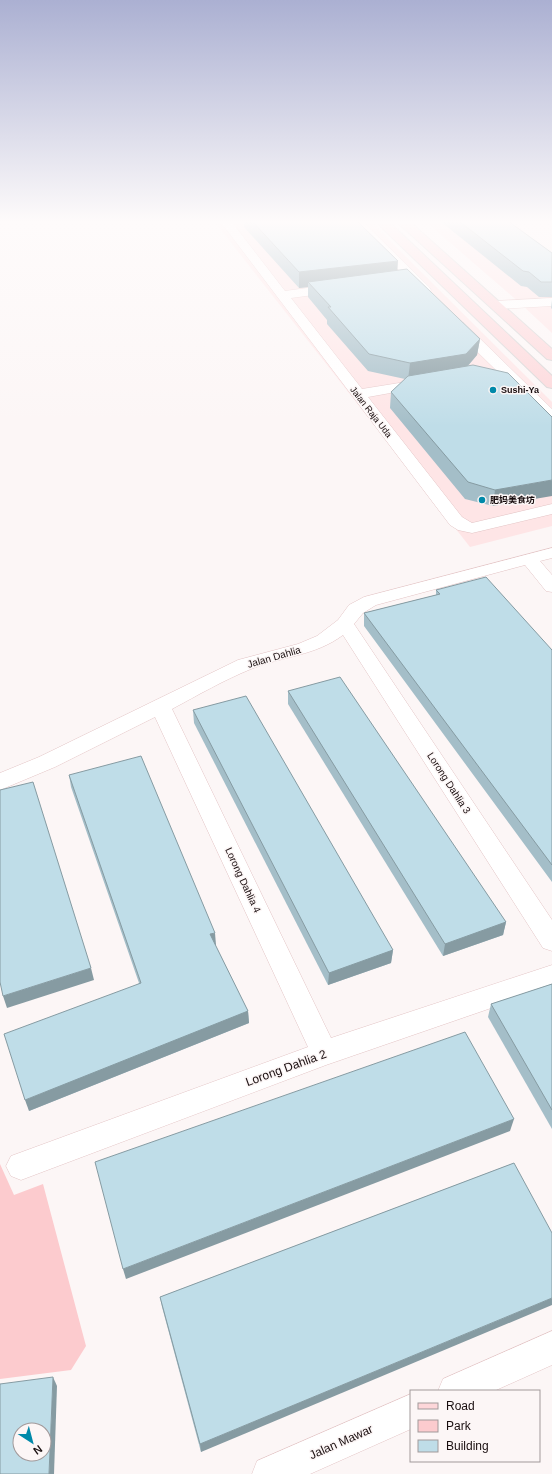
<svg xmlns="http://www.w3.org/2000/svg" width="552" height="1474" font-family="Helvetica,'Noto Sans SC',sans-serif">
	<rect width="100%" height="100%" fill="#fcf6f6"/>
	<!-- built -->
	<g fill="#fee5e6">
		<path d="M 214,221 L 370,221 L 552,402 L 552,526 L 470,547 Z"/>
		<path d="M 425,221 L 495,221 L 552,260 L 552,333 L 521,304 Z"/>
	</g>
	<!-- green -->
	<path fill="#fccbce" d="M 0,1164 L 14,1195 L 43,1184 L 86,1346 L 71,1370 L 0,1379 Z"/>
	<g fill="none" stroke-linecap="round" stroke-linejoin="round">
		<!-- street casing -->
		<g stroke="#e3c4c5" stroke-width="1">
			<g id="street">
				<path d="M 223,221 L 231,221 L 285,291 L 336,284 L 340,285 L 342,288 L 336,292 L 291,298 L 362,389 L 424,379 L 429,380 L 431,383 L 429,386 L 368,397 L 462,517 L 472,523 L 552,504 L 552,514 L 472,533 L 458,530 L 450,525 L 223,225 L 222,223 Z"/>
				<path d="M 351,221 L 362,221 L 429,287 L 431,290 L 429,293 L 421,293 Z"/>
				<path d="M 552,298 L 552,306 L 497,309 L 491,305 L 497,301 Z"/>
				<path d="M 459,322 L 464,323 L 552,409 L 552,421 L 547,420 L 454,329 L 453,326 Z"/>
				<path d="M 552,548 L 552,558 L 540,561 L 552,575 L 552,592 L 546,591 L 525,565 L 376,605 L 363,613 L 354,624 L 552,920 L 552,951 L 543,948 L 343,635 C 315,656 283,656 251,669 C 224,680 198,695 172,709 L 331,1038 L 552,965 L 552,987 L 326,1065 L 21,1180 L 11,1176 L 6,1166 L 11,1156 L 308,1047 L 155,717 L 55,767 L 0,790 L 0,773 L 39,757 L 238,660 L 298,644 L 317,636 L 338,620 L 349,605 L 364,597 Z"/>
				<path d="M 552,1331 L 552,1365 L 494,1391 L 438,1391 L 443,1379 Z"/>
				<path d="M 411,1394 L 411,1429 L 310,1474 L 252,1474 L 257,1461 Z"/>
			</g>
		</g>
		<!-- primary casing -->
		<g stroke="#d6d4d4" stroke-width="2">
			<g id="primary">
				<path d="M 375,221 L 388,221 L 552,376 L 552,388 L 547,387 Z"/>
				<path d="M 396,221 L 409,221 L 552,349 L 552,360 L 547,359 Z"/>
			</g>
		</g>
		<!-- street -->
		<use href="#street" fill="#fff" fill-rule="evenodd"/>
		<!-- primary -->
		<use href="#primary" fill="#fdd6d9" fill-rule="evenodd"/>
	</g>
	<!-- wall -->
	<g fill="#a4bec8">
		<path d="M 244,221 L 357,221 L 397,271 L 480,339 L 477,355 L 468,366 L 552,417 L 493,506 L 465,499 L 390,408 L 391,392 L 405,379 L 368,371 L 327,324 L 327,320 L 308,297 L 308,287 L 299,288 L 244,227 Z"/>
		<path d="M 440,221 L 508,221 L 552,253 L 552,297 L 539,297 L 527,287 L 521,286 Z"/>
		<path d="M 552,300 L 552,309 L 551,308 Z"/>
		<path d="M 436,590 L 552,650 L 552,882 L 364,626 L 364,613 L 436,595 Z"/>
		<path d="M 288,691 L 506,922 L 503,935 L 443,956 L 288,704 Z"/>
		<path d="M 193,710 L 393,950 L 391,963 L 328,985 L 194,723 Z"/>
		<path d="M 69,775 L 216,945 L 215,945 L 248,1011 L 249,1023 L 29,1111 L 139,983 L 71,787 Z"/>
		<path d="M 552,984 L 552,1129 L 488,1017 L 491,1004 Z"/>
		<path d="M 514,1163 L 201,1452 L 162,1307 L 160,1297 Z"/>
	</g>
	<!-- shaded-wall -->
	<g fill="#869ba2">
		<path d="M 398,261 L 397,276 L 308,282 L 308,287 L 299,288 L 299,272 Z"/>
		<path d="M 480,339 L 477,355 L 464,370 L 408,380 L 410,363 Z"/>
		<path d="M 552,480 L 552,496 L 493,506 L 495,490 Z"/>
		<path d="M 506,922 L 503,935 L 443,956 L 445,944 Z"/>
		<path d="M 215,933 L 216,945 L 211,947 L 210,934 Z"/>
		<path d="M 393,950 L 391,963 L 328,985 L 329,973 Z"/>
		<path d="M 91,968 L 94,980 L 7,1008 L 3,996 Z"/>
		<path d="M 248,1011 L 249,1023 L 29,1111 L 25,1100 Z"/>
		<path d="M 514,1119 L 510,1131 L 126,1279 L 123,1269 Z"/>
		<path d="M 552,1298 L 552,1305 L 201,1452 L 200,1444 Z"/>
		<path d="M 53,1377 L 57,1386 L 54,1474 L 49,1474 Z"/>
	</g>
	<!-- building -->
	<g fill="#bfdde8" stroke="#869ba2" fill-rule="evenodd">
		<path d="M 252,221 L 357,221 L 398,261 L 299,272 Z"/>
		<path d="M 459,221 L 508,221 L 552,253 L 552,282 L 541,282 L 529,272 L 523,271 Z"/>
		<path d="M 407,269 L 480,339 L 466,354 L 410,363 L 369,354 L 328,307 L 331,307 L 308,282 Z"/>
		<path d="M 473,365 L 508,373 L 552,417 L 552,480 L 495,490 L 468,482 L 391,392 L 408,376 Z"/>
		<path d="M 486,577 L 552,650 L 552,865 L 364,613 L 440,594 L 436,590 Z"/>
		<path d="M 340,677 L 506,922 L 445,944 L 288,691 Z"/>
		<path d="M 246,696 L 393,950 L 329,973 L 193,710 Z"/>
		<path d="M 141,756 L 215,933 L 210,934 L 248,1011 L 25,1100 L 4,1034 L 141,983 L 69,775 Z"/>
		<path d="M 33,782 L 91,968 L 3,996 L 0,982 L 0,790 Z"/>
		<path d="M 552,984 L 552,1110 L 491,1004 Z"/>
		<path d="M 465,1032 L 514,1119 L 123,1269 L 95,1162 Z"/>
		<path d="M 514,1163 L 552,1233 L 552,1298 L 200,1444 L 160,1297 Z"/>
		<path d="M 53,1377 L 49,1474 L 0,1474 L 0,1384 ZM 20,1430 L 44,1430 L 44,1454 L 20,1454 Z"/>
	</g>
	<!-- sky -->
	<linearGradient id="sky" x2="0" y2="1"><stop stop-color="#abb0d2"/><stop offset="0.52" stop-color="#fefbfb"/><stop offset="1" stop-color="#fefbfb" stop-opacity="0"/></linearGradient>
	<rect width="552" height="427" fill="url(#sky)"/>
	<!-- markers -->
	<g fill="#0089a9" stroke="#fcf6f6" stroke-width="1.5">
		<circle cx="493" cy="390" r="4"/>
		<circle cx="482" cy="500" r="4"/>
	</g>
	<g text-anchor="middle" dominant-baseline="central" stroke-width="3" stroke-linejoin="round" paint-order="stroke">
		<!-- far-poi labels -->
		<g font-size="9" font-weight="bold" fill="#190e0f" stroke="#fcf6f6" text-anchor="start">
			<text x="501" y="390">Sushi-Ya</text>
			<text x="490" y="500">肥妈美食坊</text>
		</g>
		<!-- far-street labels -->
		<g font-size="9" fill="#190e0f" stroke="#fcf6f6">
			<text transform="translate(371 412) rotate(52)">Jalan Raja Uda</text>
		</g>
		<!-- street labels -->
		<g font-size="10" fill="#190e0f" stroke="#fcf6f6">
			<text transform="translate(274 657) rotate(-16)">Jalan Dahlia</text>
			<text transform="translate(449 783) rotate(57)">Lorong Dahlia 3</text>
			<text transform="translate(243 880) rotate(65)">Lorong Dahlia 4</text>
		</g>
		<!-- near-street labels -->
		<g font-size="12" fill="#190e0f" stroke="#fcf6f6">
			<text transform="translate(286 1068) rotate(-20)">Lorong Dahlia 2</text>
			<text transform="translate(341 1442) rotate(-24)">Jalan Mawar</text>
		</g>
	</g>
	<!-- legend -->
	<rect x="410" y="1390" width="130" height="72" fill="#fcf6f6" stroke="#a1999a"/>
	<rect x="418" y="1403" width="20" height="6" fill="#fdd6d9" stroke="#a1999a"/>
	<text x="446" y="1410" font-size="12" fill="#190e0f">Road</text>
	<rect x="418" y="1420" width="20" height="12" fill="#fccbce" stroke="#a1999a"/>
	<text x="446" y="1430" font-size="12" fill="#190e0f">Park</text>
	<rect x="418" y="1440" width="20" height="12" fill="#bfdde8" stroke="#a1999a"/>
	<text x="446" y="1450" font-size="12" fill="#190e0f">Building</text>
	<!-- north arrow -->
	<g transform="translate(32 1442) rotate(144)"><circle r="19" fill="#fcf6f6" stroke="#a1999a"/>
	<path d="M0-3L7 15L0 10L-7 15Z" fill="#0089a9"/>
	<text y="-6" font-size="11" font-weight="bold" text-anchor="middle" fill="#190e0f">N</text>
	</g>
</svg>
